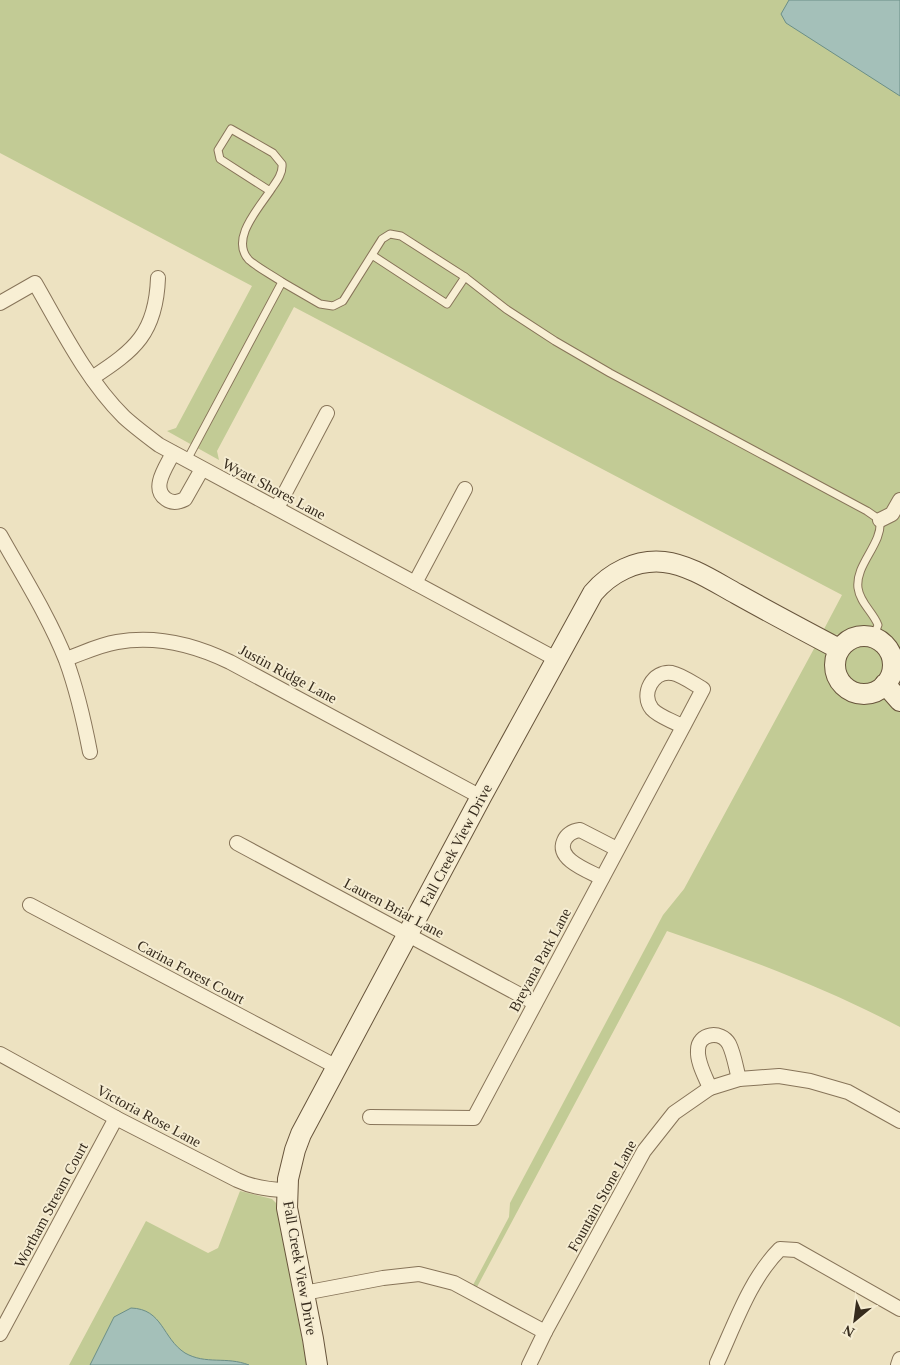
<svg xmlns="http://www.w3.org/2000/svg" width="900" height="1365" font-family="Georgia,serif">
	<rect width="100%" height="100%" fill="#ede2c1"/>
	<!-- green -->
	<g fill="#c2cb95">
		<path d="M 0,0 L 900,0 L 900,662 C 895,639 878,623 854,630 C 840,634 838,638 823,631 L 842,595 L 294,307 L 217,451 L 219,460 L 167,431 L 176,428 L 252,286 L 0,153 Z"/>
		<circle cx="863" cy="665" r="21"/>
		<path d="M 816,645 C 831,657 826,658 830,675 C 837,702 862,701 884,698 L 900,710 L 900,1027 C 826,988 746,958 667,931 L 477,1287 L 473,1285 L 509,1217 L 510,1203 L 663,915 L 684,889 Z"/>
		<path d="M 240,1191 L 272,1199 L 276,1203 L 307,1365 L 69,1365 L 146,1221 L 208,1253 L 218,1248 Z"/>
	</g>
	<!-- water -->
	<g fill="#a4c0b9" stroke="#6b8e87">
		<path d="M 789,0 L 900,0 L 900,96 L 786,23 L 781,14 Z"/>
		<path d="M 131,1308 C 163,1309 162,1338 185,1353 C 206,1365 226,1356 249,1365 L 90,1365 L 114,1317 Z"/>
	</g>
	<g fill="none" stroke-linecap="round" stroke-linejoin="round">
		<!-- lane casing -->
		<g stroke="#877459" stroke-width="9">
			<g id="lane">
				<path d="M 270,191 L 220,159 L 218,150 L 231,129 L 273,153 L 282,164 C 283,173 277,181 272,188 C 260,207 229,239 249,260 C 258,268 272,275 282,282"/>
				<path d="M 465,277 L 506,309 L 555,341 L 610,373 L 867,511 L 880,520 C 883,544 855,564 858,588 C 860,603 873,612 878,625 L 873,638"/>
				<path d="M 187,460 L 282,282 L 320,304 L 333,306 L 343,301 L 382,239 L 390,234 L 401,236 L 465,277 L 447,304 L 372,255"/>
			</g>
		</g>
		<!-- street casing -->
		<g stroke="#877459" stroke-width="16">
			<g id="street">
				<path d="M 0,303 L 35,283 C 61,328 86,379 124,417 C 135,427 147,436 159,445 L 556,659"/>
				<path d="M 92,378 C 135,350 156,333 158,278"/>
				<path d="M 173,453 C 167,466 150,488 166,499 C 173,504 179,502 185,499 L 202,469"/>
				<path d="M 277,508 L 327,413"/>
				<path d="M 880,520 L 892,514 L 900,500"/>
				<path d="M 0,535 C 23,576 49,617 66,660 C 77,690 84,721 90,752"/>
				<path d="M 415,583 L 465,489"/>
				<path d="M 66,659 C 83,653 99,645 117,642 C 156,635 195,645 230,662 L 481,797"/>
				<path d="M 237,843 L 535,1003"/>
				<path d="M 602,878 C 589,871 556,860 564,841 C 567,834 573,831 580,830 L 617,849"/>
				<path d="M 30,905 L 337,1067"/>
				<path d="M 0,1054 L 116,1118 L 237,1180 C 254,1188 269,1190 287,1190"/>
				<path d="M 710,1088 C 705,1076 697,1062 698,1050 C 698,1033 721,1030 729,1044 C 734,1054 736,1068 739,1079"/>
				<path d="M 370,1117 L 474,1118 L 683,727 C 674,721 659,717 652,709 C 640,694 653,670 672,673 C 682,675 694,684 703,689 L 683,727"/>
				<path d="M 304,1293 L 383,1278 L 419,1274 L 454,1283 L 545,1332"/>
				<path d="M 0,1334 L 116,1118"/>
				<path d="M 717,1363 C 735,1324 750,1279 780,1249 L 796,1250 L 900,1309"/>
				<path d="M 529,1365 L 545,1332 L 644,1151 L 674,1113 L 710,1088 L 739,1079 L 779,1076 L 810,1081 L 848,1092 L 900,1121"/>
				<path d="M 898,1365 L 900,1359"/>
			</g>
		</g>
		<!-- secondary casing -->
		<g stroke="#68553c" stroke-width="22">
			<g id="secondary">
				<circle cx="864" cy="665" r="29"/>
				<path d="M 885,684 L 900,701"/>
				<path d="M 317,1365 L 313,1339 L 287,1208 L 288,1179 L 295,1150 L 301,1134 L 481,797 L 593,593 C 610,573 636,559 664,562 C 690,565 715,582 737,594 C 771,613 805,631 839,649"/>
			</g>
		</g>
		<!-- lane -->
		<use href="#lane" stroke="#f8efd4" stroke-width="7"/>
		<!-- street -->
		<use href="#street" stroke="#f8efd4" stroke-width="14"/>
		<!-- secondary -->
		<use href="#secondary" stroke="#f8efd4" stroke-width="20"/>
	</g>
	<g text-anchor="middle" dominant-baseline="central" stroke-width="4" stroke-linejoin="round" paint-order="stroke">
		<!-- street labels -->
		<g font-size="15" fill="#362b1d" stroke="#f5ecd1">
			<text transform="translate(274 489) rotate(28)">Wyatt Shores Lane</text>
			<text transform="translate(288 674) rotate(28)">Justin Ridge Lane</text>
			<text transform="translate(456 845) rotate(-62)">Fall Creek View Drive</text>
			<text transform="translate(394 908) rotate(28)">Lauren Briar Lane</text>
			<text transform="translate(540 960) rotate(-62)">Breyana Park Lane</text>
			<text transform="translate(191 972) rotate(28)">Carina Forest Court</text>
			<text transform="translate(149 1116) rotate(28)">Victoria Rose Lane</text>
			<text transform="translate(602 1196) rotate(-61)">Fountain Stone Lane</text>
			<text transform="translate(51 1205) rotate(-62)">Wortham Stream Court</text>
			<text transform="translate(300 1268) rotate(80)">Fall Creek View Drive</text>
		</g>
	</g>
	<!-- north arrow -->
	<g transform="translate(855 1320) rotate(209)" stroke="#f5ecd1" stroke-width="4" paint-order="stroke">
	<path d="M0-4L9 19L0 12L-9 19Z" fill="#362b1d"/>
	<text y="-8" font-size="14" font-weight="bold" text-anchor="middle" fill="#362b1d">N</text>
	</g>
</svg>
